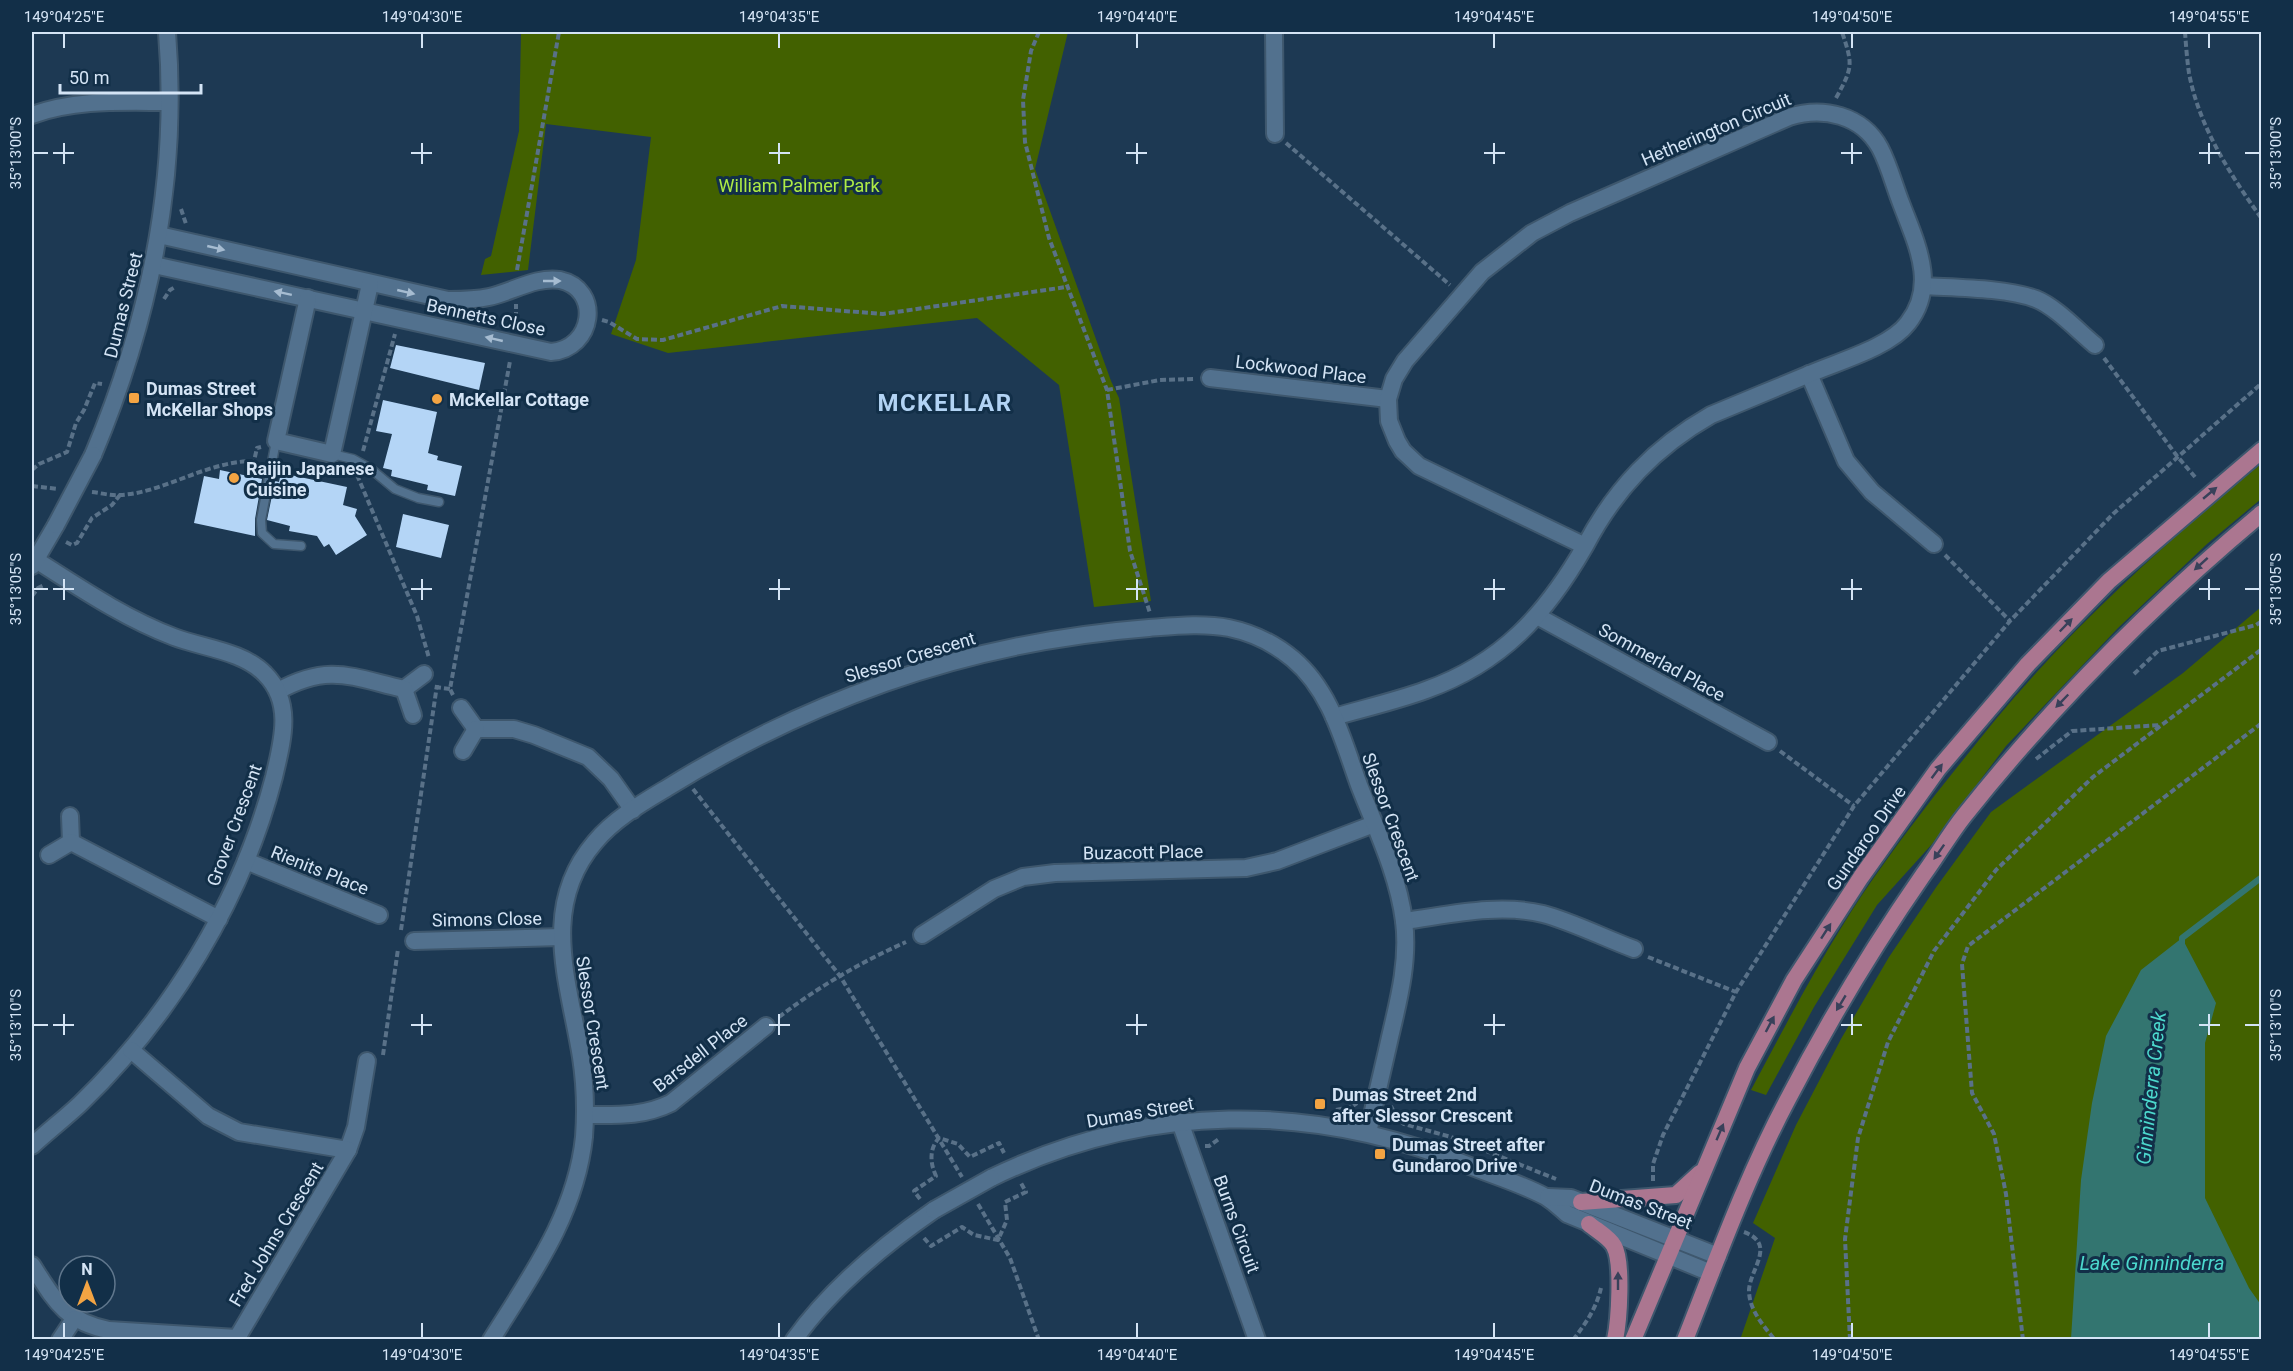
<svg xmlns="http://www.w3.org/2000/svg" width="2293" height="1371" font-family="Roboto,sans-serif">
	<rect width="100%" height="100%" fill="#1d3953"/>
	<!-- green -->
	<g fill="#426100">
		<path d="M 521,32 L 1068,32 L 1035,169 L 1111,381 L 1119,398 L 1151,601 L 1094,607 L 1059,385 L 977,318 L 668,353 L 611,334 L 636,260 L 651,137 L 546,124 L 528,270 L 481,275 L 485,259 L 491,256 L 519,131 Z"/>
		<path d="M 2261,464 L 2261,499 L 2207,544 L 2118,628 L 2006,746 L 1933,843 L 1877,905 L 1814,1007 L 1766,1095 L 1751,1090 C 1780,1036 1808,981 1841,928 C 1869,882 1902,838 1935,795 C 1968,754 2000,712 2036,673 C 2105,597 2182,529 2261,464 Z"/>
		<path d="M 2261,607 L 2261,1339 L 1740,1340 L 1775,1238 L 1753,1223 L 1796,1125 L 1841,1039 L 1889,957 L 1937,886 L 1991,812 L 2183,673 Z"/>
	</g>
	<!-- water -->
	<path fill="#337570" d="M 2182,938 L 2216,1003 L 2205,1043 L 2205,1198 L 2249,1288 L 2261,1305 L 2261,1339 L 2071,1339 L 2081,1180 L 2092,1103 L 2106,1036 L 2141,970 Z"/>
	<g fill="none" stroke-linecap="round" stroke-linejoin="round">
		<!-- stream -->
		<path stroke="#337570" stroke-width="6" d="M 2182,945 L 2182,938 L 2262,877"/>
	</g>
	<!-- building -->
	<g fill="#b4d5f6">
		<path d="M 396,345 L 485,363 L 479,390 L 390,368 Z"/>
		<path d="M 383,400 L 437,412 L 428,453 L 438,456 L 437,460 L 462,466 L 455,496 L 427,490 L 428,485 L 391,476 L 392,470 L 383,468 L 392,434 L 376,431 Z"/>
		<path d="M 220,470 L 262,479 L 255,519 L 255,536 L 194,523 L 204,476 L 219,479 Z"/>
		<path d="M 281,473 L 347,487 L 343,505 L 357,509 L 355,516 L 367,535 L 336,555 L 329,544 L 324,547 L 317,536 L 289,531 L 290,526 L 267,520 L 275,481 L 279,482 Z"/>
		<path d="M 403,514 L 449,525 L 441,558 L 396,547 Z"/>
	</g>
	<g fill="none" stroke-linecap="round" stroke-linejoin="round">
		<!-- service casing -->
		<g stroke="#3e576d" stroke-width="11">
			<g id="service">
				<path d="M 276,441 L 261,520 L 262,533 L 274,544 L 301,546"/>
				<path d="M 332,454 L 353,459 L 371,469 L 395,489 L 418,498 L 439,502"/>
			</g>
		</g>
		<!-- minor casing -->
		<g stroke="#3e576d" stroke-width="20">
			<g id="minor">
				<path d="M 1274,32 L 1275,134"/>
				<path d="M 32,115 C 76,99 122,102 169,102"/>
				<path d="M 154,265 L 551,352 C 594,349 602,289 560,280 C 537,276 512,292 489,297 C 475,300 462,300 448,300 L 159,235"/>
				<path d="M 1924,286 C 1957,288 2006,288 2036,299 C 2056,307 2078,331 2095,345"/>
				<path d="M 308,298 L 276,441 L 332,454 L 370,284"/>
				<path d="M 1809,374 L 1846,461 L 1872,492 L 1934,544"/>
				<path d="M 1210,378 L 1388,399"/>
				<path d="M 1537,616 L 1768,742"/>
				<path d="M 404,689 L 424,674"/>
				<path d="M 278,691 C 329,663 351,677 404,689 L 413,715"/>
				<path d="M 461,708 L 476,729 L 514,729 L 534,735 L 588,757 L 611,779 L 633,810"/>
				<path d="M 1334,717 C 1365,708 1396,701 1426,690 C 1502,663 1546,614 1585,546 L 1419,466 L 1403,451 L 1397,441 L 1389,421 L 1388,399 L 1394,379 L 1405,361 L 1482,272 L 1532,233 L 1570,213 L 1789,117 C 1823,106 1862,115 1880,148 C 1889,165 1894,185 1901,203 C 1916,243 1938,285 1908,323 C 1890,347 1840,361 1812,373 C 1778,387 1745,401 1711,415 C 1655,447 1615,489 1585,546"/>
				<path d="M 463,751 L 476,729"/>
				<path d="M 70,816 L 71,842"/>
				<path d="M 49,855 L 71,842 L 219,919"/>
				<path d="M 246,861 L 379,915"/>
				<path d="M 1404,921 C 1449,915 1498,903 1543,914 C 1573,922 1604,938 1634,949"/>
				<path d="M 922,935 L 994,889 L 1023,877 L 1055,873 L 1246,868 L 1277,861 L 1374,824"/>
				<path d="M 414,941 L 561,937"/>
				<path d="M 585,1115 C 615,1115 643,1117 671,1103 L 766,1026"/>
				<path d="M 1180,1122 L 1257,1340"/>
				<path d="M 32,1146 C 47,1132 64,1119 80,1104 C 171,1016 242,900 274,777 C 282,742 294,703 265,674 C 243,651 203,648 174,637 C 124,618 80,588 36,560"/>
				<path d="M 348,1150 L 356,1127 L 367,1061"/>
				<path d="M 32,1265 C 54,1299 65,1322 109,1330 L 237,1338 L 348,1150 L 239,1132 L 208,1116 L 131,1050"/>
				<path d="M 60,1340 L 74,1319"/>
				<path d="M 491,1340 C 531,1276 576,1214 584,1137 C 586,1110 585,1083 581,1057 C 569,982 539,907 595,842 C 614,819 642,803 667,788 C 736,745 809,710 885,683 C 970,653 1059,635 1149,628 C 1175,626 1203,623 1229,628 C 1253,633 1275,644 1293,659 C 1331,691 1343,741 1359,785 C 1376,829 1398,874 1404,921 C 1409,960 1399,999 1390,1037 C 1383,1069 1375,1101 1368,1133"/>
			</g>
		</g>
		<!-- tertiary casing -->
		<g stroke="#3e576d" stroke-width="20">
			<g id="tertiary">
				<path d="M 93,455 C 150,320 179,178 167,32"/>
				<path d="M 32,566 L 56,525"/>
				<path d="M 991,1178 C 1147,1102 1310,1102 1470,1166 C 1495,1176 1522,1184 1546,1197 C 1553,1201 1560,1208 1567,1214 L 1711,1273"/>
				<path d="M 1548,1197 L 1571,1198 L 1718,1256"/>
				<path d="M 794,1340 C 831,1288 882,1246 934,1210"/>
			</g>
		</g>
		<!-- primary casing -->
		<g stroke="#3e576d" stroke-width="20">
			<g id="primary">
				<path d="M 1581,1202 L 1676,1195 L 1700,1173"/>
				<path d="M 1589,1224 C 1596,1230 1610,1238 1614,1246 C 1623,1262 1619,1321 1615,1340"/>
				<path d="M 1633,1340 L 1747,1068 L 1794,980 L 1861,877 L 1938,769 L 2028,664 L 2109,581 L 2262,450"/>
				<path d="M 1685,1340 C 1717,1259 1747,1176 1788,1099 C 1828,1022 1873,947 1923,875 C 1937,856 1949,835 1964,816 C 2053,704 2152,605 2262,513"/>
			</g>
		</g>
		<!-- path -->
		<g stroke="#597188" stroke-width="4" stroke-dasharray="6 3" stroke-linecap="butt">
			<path d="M 1039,32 L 1031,51 L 1023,100 L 1025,142 L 1049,238 L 1107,390 L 1130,551 L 1150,613"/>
			<path d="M 2185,32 C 2186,45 2187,60 2189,73 C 2199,127 2231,176 2262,219"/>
			<path d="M 1836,98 C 1853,67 1853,65 1842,32"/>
			<path d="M 1286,143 L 1450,285"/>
			<path d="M 181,209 L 186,224"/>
			<path d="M 517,270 L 559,32"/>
			<path d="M 164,299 L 170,290 L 175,287"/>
			<path d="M 602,320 L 609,322 L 637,339 L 663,340 L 782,306 L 883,314 L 1066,287"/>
			<path d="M 516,327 L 516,304"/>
			<path d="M 2104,358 L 2177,456 L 2195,477"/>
			<path d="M 1107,390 L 1160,380 L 1194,379"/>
			<path d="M 363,451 L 395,334"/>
			<path d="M 32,470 L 39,464 L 67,452 L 76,423 L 84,410 L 95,383 L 102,384"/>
			<path d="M 357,475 L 417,616 L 429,658"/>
			<path d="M 32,486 L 58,489"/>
			<path d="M 92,492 C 101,493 111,496 120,495 C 164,493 206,461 254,461 L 257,448 L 261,447"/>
			<path d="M 66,542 L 72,545 L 77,543 L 92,518 L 112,505 L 120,495"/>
			<path d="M 1945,555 L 2010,621"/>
			<path d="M 32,596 L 38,588 L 44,585"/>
			<path d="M 2134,674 L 2158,651 L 2256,625 L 2262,621"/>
			<path d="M 435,687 L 450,689"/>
			<path d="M 453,695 L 450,689 L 510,361"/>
			<path d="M 1780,751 L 1854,806"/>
			<path d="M 2036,759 L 2072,731 L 2160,725"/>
			<path d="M 693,789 L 840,976 L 962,1177"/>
			<path d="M 401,930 L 437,685"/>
			<path d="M 1648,957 L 1736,992"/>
			<path d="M 779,1017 C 818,987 861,962 906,942"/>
			<path d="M 383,1055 L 398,949"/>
			<path d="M 1391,1106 L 1397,1119 L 1404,1124 L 1451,1137 L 1556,1179"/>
			<path d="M 1336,1110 L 1351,1107 L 1357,1103"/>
			<path d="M 1205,1146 L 1209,1146 L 1219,1139"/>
			<path d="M 1653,1181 L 1653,1164 L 1663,1135 L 1736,992 L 1854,806 L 2010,621 L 2113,514 L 2262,383"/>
			<path d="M 920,1199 L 914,1191 L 936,1176 C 930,1163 929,1149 939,1138 L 958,1144 L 970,1157 L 999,1143 L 1004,1153"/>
			<path d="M 978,1204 L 1010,1258 L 1039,1340"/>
			<path d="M 1744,1232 C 1777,1244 1750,1269 1749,1290 C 1749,1310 1763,1325 1775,1340"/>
			<path d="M 924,1238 L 931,1246 L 962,1227 L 974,1235 L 998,1240 L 1007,1220 L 1005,1202 L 1026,1192 L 1021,1183"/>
			<path d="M 1573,1340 C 1586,1323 1596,1309 1601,1288"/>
			<path d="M 1850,1340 L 1845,1239 L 1858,1138 L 1888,1042 L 1934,951 L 1996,870 L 2093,777 L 2262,649"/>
			<path d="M 2023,1340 L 2006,1194 L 1994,1134 L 1972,1093 L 1962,964 L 1968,946 L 2262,723"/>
		</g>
		<!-- service -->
		<use href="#service" stroke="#52718e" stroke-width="8"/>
		<!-- minor -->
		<use href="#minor" stroke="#52718e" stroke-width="16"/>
		<!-- tertiary -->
		<use href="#tertiary" stroke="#52718e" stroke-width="16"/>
		<!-- primary -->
		<use href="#primary" stroke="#ab7690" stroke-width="16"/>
		<!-- tertiary-bridge casing -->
		<g stroke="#3e576d" stroke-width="20" stroke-linecap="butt">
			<g id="tertiary-bridge">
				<path d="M 56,525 L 93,455"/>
				<path d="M 934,1210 L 991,1178"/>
			</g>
		</g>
		<!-- tertiary-bridge -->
		<use href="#tertiary-bridge" stroke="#52718e" stroke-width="16"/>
	</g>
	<!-- one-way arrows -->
	<defs><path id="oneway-solid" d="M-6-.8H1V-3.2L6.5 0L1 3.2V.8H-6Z" transform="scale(1.5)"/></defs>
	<g fill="#a6bcd1">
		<use href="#oneway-solid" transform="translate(216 248) rotate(13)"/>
		<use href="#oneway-solid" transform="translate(552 281)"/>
		<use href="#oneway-solid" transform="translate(406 292) rotate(13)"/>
		<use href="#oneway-solid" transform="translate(283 293) rotate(-168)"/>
		<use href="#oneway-solid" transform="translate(494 339) rotate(-167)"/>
	</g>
	<g fill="#38415a">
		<use href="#oneway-solid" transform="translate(2210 493) rotate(-40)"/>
		<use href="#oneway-solid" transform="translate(2201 564) rotate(138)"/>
		<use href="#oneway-solid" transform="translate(2066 625) rotate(-46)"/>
		<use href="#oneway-solid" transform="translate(2062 701) rotate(134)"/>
		<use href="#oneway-solid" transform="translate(1937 771) rotate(-53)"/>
		<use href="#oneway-solid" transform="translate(1939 852) rotate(125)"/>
		<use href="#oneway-solid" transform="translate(1826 931) rotate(-57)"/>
		<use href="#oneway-solid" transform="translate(1841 1003) rotate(121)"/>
		<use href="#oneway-solid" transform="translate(1770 1024) rotate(-62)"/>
		<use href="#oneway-solid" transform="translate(1720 1132) rotate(-67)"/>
		<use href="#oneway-solid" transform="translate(1618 1281) rotate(-90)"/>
	</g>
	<!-- ticks -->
	<path fill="none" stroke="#d4e4f5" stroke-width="2" d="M 64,33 L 64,48M 422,33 L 422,48M 779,33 L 779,48M 1137,33 L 1137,48M 1494,33 L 1494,48M 1852,33 L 1852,48M 2209,33 L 2209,48M 64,143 L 64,164M 422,143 L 422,164M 779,143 L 779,164M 1137,143 L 1137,164M 1494,143 L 1494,164M 1852,143 L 1852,164M 2209,143 L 2209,164M 33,153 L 48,153M 53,153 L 74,153M 411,153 L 432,153M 769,153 L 790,153M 1126,153 L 1147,153M 1484,153 L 1505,153M 1841,153 L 1862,153M 2199,153 L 2220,153M 2245,153 L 2260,153M 64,579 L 64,600M 422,579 L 422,600M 779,579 L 779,600M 1137,579 L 1137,600M 1494,579 L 1494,600M 1852,579 L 1852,600M 2209,579 L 2209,600M 33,589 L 48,589M 53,589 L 74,589M 411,589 L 432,589M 769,589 L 790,589M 1126,589 L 1147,589M 1484,589 L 1505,589M 1841,589 L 1862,589M 2199,589 L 2220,589M 2245,589 L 2260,589M 64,1014 L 64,1035M 422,1014 L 422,1035M 779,1014 L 779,1035M 1137,1014 L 1137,1035M 1494,1014 L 1494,1035M 1852,1014 L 1852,1035M 2209,1014 L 2209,1035M 33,1025 L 48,1025M 53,1025 L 74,1025M 411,1025 L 432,1025M 769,1025 L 790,1025M 1126,1025 L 1147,1025M 1484,1025 L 1505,1025M 1841,1025 L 1862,1025M 2199,1025 L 2220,1025M 2245,1025 L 2260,1025M 64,1323 L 64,1338M 422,1323 L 422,1338M 779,1323 L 779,1338M 1137,1323 L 1137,1338M 1494,1323 L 1494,1338M 1852,1323 L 1852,1338M 2209,1323 L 2209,1338"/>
	<!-- markers -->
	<g fill="#f3a443" stroke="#122f48" stroke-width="2">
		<rect x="128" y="392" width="12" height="12" rx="3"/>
		<circle cx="437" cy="399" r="6"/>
		<circle cx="234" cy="478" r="6"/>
		<rect x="1314" y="1098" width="12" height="12" rx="3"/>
		<rect x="1374" y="1148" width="12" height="12" rx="3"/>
	</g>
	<g text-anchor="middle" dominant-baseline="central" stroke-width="6" stroke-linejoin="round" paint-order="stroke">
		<!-- street labels -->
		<g font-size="18" fill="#d4e4f5" stroke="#122f48">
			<text transform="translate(1716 129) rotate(-23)">Hetherington Circuit</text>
			<text transform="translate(123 305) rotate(-76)">Dumas Street</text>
			<text transform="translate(486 317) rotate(12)">Bennetts Close</text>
			<text transform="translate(1301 369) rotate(7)">Lockwood Place</text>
			<text transform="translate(910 657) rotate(-17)">Slessor Crescent</text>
			<text transform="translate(1662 662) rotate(29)">Sommerlad Place</text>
			<text transform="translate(1391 817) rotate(70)">Slessor Crescent</text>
			<text transform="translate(234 825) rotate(-70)">Grover Crescent</text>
			<text transform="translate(1866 838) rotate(-55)">Gundaroo Drive</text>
			<text transform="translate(1143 852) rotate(-1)">Buzacott Place</text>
			<text transform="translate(320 870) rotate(22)">Rienits Place</text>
			<text transform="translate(487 919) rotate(-1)">Simons Close</text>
			<text transform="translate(593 1023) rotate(81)">Slessor Crescent</text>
			<text transform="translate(700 1053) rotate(-38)">Barsdell Place</text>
			<text transform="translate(1140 1112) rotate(-10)">Dumas Street</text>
			<text transform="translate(1641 1204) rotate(21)">Dumas Street</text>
			<text transform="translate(1237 1224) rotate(70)">Burns Circuit</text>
			<text transform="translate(276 1234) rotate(-59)">Fred Johns Crescent</text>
		</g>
		<!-- park labels -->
		<g font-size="18" fill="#aeeb45" stroke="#122f48">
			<text x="799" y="185">William Palmer Park</text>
		</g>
		<!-- poi labels -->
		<g font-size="18" font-weight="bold" fill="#d4e4f5" stroke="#122f48" text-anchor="start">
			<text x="146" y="388">Dumas Street<tspan x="146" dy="21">McKellar Shops</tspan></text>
			<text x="449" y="399">McKellar Cottage</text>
			<text x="246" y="468">Raijin Japanese<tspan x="246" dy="21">Cuisine</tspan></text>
			<text x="1332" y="1094">Dumas Street 2nd<tspan x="1332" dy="21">after Slessor Crescent</tspan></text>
			<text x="1392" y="1144">Dumas Street after<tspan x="1392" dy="21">Gundaroo Drive</tspan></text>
		</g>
		<!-- water labels -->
		<g font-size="20" font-style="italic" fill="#4cd8cd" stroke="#122f48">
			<text transform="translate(2151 1088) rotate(-84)">Ginninderra Creek</text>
			<text x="2152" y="1263">Lake Ginninderra</text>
		</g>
		<!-- district labels -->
		<g font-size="24" font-weight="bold" letter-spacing="1.5" fill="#b2d3f4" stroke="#122f48">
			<text x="945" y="403">MCKELLAR</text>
		</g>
	</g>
	<!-- border -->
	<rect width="2293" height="1371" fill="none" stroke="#122f48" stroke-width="66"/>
	<!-- north arrow -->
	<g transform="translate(87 1284)"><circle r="28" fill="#122f48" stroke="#60778d" stroke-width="1.5"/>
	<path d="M0-4.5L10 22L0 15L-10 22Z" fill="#f3a443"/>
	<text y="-9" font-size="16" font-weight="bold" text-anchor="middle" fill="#d4e4f5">N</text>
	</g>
	<!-- scale -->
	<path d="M60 84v9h141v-9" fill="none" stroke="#d4e4f5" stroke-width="3"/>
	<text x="69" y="84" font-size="18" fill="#d4e4f5" stroke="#122f48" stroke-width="4.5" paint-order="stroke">50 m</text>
	<rect x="33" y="33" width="2227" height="1305" fill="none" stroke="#d4e4f5" stroke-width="2"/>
	<g font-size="15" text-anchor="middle" fill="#d4e4f5">
		<text x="64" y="22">149°04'25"E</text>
		<text x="422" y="22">149°04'30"E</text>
		<text x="779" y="22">149°04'35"E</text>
		<text x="1137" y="22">149°04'40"E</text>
		<text x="1494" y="22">149°04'45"E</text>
		<text x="1852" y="22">149°04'50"E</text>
		<text x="2209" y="22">149°04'55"E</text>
		<text transform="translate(16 153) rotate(-90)" y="5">35°13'00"S</text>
		<text transform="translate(2276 153) rotate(-90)" y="5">35°13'00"S</text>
		<text transform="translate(16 589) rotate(-90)" y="5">35°13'05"S</text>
		<text transform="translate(2276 589) rotate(-90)" y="5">35°13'05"S</text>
		<text transform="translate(16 1025) rotate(-90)" y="5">35°13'10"S</text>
		<text transform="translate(2276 1025) rotate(-90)" y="5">35°13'10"S</text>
		<text x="64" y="1360">149°04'25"E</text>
		<text x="422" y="1360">149°04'30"E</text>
		<text x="779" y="1360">149°04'35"E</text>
		<text x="1137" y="1360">149°04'40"E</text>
		<text x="1494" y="1360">149°04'45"E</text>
		<text x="1852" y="1360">149°04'50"E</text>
		<text x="2209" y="1360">149°04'55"E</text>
	</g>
</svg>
